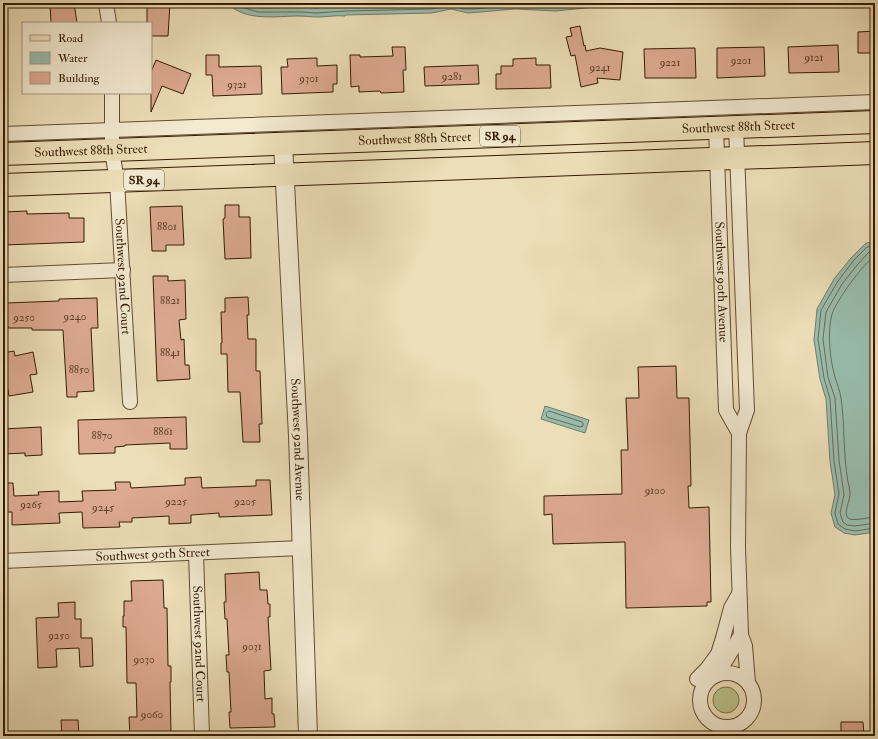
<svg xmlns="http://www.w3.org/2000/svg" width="878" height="739" font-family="'IM FELL Double Pica',serif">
	<rect width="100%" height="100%" fill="#ecdeb8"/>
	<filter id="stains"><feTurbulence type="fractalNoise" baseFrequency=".005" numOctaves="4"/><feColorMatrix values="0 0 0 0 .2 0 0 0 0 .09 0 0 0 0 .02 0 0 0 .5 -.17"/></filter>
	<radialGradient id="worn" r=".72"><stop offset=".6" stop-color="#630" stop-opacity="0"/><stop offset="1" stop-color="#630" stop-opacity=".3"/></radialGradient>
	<!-- green -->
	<circle fill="#bac18d" stroke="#786e48" cx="726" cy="700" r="13"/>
	<!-- water -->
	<g fill="#99bcac" stroke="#717c68">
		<path d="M 227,3 L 735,3 L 604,6 L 556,11 L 515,9 L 468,13 L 451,9 L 432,13 L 346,15 L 345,16 C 336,15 327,17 318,17 C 311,17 305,16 299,16 C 275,16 246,22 227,3 Z"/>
		<path d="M 875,242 L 875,532 L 855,535 L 844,533 L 835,527 L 831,513 L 835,495 L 830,461 L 826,399 L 820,379 L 814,340 L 817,309 L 834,279 L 851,258 L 866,243 Z"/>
		<path d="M 545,406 L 589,420 L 585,433 L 541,419 Z"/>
	</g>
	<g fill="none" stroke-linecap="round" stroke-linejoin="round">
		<!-- shore -->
		<g stroke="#676c57" stroke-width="1">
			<path d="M 234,3 L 241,7 L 258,12 L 302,12 L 316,13 L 346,11 L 431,9 L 451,5 L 463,9 L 474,9 L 515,5 L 555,7 L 585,3"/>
			<path d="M 244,3 L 261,8 L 302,7 L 316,8 L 334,6 L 414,4 L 427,5 L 439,3"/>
			<path d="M 875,246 L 867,247 L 854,260 L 838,281 L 821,310 L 818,339 L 824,378 L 830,399 L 834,461 L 839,494 L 835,513 L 838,524 L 845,529 L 855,531 L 875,528"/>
			<path d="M 875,251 L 869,252 L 858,264 L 842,284 L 826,312 L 823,339 L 828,377 L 835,398 L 839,460 L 844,495 L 840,513 L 843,522 L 847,525 L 855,526 L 875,523"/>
			<path d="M 875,257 C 865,260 835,303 832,314 C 827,332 830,360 835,377 C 837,384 840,391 841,398 C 845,426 843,454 848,482 C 849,486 850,490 850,494 C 850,501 843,513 848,518 C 852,522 869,517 875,517"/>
			<path d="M 549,411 L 582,422 L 583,423 L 583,426 L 580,427 L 547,417 L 546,414 Z"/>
		</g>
	</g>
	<!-- building -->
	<g fill="#dca991" stroke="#351b02">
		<path d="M 50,3 L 74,3 L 77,23 L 51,23 Z"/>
		<path d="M 147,3 L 170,3 L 168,36 L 151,36 L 151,23 L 147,23 Z"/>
		<path d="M 580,26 L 584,46 L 585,45 L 586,51 L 600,48 L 623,52 L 620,80 L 597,78 L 598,83 L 581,87 L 575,55 L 571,56 L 566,37 L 572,36 L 570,28 Z"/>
		<path d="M 875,31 L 875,53 L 858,53 L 858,32 Z"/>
		<path d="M 838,45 L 839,72 L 789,73 L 788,47 Z"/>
		<path d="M 392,47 L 405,47 L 406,70 L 403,70 L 404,92 L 381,93 L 380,91 L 359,92 L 359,86 L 351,87 L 350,55 L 360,55 L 360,57 L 393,56 Z"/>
		<path d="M 764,47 L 765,76 L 717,78 L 717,48 Z"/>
		<path d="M 695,48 L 696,78 L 645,78 L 644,49 Z"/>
		<path d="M 206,55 L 219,55 L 219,67 L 261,66 L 262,94 L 213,96 L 212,75 L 206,75 Z"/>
		<path d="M 317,58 L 317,66 L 337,65 L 337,84 L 333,84 L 333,92 L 282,94 L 281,67 L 288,67 L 287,59 Z"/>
		<path d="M 536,58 L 536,65 L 550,65 L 551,88 L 496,89 L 496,74 L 501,74 L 501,66 L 513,66 L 513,59 Z"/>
		<path d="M 156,60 L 191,74 L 183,94 L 162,86 L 151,112 L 151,72 Z"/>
		<path d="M 478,65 L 479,84 L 425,86 L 424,67 Z"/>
		<path d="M 225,205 L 239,205 L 239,217 L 250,217 L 251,258 L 225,259 L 223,219 L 225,218 Z"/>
		<path d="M 182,206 L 184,245 L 166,245 L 166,251 L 152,251 L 150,207 Z"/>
		<path d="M 27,211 L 27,214 L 69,213 L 69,218 L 84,218 L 84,242 L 4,245 L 3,212 Z"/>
		<path d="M 153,276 L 168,276 L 168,281 L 185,280 L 186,319 L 179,320 L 181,340 L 184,339 L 185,365 L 189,365 L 190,379 L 157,381 Z"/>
		<path d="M 248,297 L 249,315 L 247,315 L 248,339 L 256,339 L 256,371 L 260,371 L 262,424 L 259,424 L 260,442 L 243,442 L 240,392 L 228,392 L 227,354 L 221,354 L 221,343 L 222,343 L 221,312 L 225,312 L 225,298 Z"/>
		<path d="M 97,298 L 98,328 L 91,328 L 94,391 L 77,392 L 77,397 L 67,397 L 63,330 L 32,330 L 32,328 L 8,328 L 8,326 L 3,326 L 3,308 L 7,308 L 6,303 L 59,301 L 59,299 Z"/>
		<path d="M 14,351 L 15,356 L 33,352 L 37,374 L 30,375 L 33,392 L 9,396 L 3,361 L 3,353 Z"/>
		<path d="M 676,366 L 677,398 L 689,398 L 691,486 L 688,486 L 689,508 L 709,507 L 711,602 L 707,602 L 707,606 L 626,608 L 625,542 L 553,544 L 552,514 L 544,515 L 544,496 L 622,494 L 621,450 L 628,450 L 626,398 L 639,398 L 638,367 Z"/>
		<path d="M 186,417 L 187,449 L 170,449 L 170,443 L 125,445 L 125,446 L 115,447 L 115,453 L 79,454 L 78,420 Z"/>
		<path d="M 41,427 L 42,455 L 25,456 L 25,453 L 3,454 L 3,429 Z"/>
		<path d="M 201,477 L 202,488 L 256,486 L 256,480 L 270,480 L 272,515 L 219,517 L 219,513 L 191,515 L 191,523 L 169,524 L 169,516 L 132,518 L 132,522 L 119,522 L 120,527 L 83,528 L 82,512 L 59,513 L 60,523 L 12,525 L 12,512 L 3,512 L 3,483 L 13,483 L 14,496 L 39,495 L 38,492 L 59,491 L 59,502 L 83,501 L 82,491 L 116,490 L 115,482 L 130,482 L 131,488 L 185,485 L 185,478 Z"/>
		<path d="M 259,572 L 260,590 L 267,590 L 268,604 L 270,604 L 270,617 L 268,617 L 271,670 L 264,671 L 265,699 L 272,698 L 272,714 L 274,714 L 275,727 L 230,728 L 229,712 L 231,712 L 229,672 L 227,672 L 226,655 L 229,655 L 227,619 L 225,619 L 224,602 L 226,602 L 225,574 Z"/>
		<path d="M 163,580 L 164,608 L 167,608 L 168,666 L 171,666 L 171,682 L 170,682 L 171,736 L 130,736 L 129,717 L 137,717 L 136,683 L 127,683 L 126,627 L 123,627 L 123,616 L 124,616 L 124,601 L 132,601 L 131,581 Z"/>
		<path d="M 75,602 L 75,619 L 81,619 L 81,638 L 92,638 L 93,666 L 80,667 L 79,648 L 56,649 L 57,667 L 38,668 L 36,618 L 59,617 L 58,603 Z"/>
		<path d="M 61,720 L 78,720 L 79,736 L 62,736 Z"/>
		<path d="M 841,722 L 863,722 L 864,736 L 841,736 Z"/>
	</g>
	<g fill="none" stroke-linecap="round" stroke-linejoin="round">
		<!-- minor casing -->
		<g stroke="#634c30" stroke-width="16">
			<g id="minor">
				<path d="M 106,3 L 109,23"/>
				<path id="s1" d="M 112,93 L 112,151 L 117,181 L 130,402"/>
				<path d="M 736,127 L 747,410 L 739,433 L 738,547 L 741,635 L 745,646 L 748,683"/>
				<path id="s2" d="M 716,128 L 726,410 L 739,433"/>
				<path d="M 3,134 L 875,102"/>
				<path d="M 3,275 L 123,270"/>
				<path id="s3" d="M 196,553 L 202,736"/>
				<path id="s4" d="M 3,561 L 302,548"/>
				<circle cx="727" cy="700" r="27"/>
				<path d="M 716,675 L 721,668 L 741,635"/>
				<path d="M 697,679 L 707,669 L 718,654 L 723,638 L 731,608 L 739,594"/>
			</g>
		</g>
		<!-- tertiary casing -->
		<g stroke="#634c30" stroke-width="20">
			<g id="tertiary">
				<path id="s5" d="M 283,144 L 298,436 L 308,736"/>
			</g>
		</g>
		<!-- primary casing -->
		<g stroke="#351b02" stroke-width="24">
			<g id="primary">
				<path id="s6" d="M 3,154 L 875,122"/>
				<path d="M 3,185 L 875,153"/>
			</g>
		</g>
		<!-- minor -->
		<use href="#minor" stroke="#f3ead1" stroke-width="14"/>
		<!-- tertiary -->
		<use href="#tertiary" stroke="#f3ead1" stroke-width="18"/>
		<!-- primary -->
		<use href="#primary" stroke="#ecdeb8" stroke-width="22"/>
	</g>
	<g text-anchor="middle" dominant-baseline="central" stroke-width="3" stroke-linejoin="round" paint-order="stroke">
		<!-- number labels -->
		<g font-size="11" fill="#5f3e26">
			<text x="814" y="57">9121</text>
			<text x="741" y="60">9201</text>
			<text x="670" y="62">9221</text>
			<text x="600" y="67">9241</text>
			<text x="452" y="76">9281</text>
			<text x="309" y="78">9301</text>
			<text x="237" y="84">9321</text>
			<text x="167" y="226">8801</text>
			<text x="170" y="300">8821</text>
			<text x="75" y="316">9240</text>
			<text x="24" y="317">9250</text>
			<text x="170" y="352">8841</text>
			<text x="79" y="369">8850</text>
			<text x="163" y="431">8861</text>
			<text x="102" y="435">8870</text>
			<text x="655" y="490">9100</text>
			<text x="176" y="501">9225</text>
			<text x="245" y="501">9205</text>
			<text x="31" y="504">9265</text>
			<text x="103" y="507">9245</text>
			<text x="59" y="635">9250</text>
			<text x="252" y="646">9031</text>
			<text x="144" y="659">9030</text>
			<text x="152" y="714">9060</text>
		</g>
		<!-- shield labels -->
		<g fill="#f3ead1" stroke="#6e5940" stroke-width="1">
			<rect x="480" y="126" width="40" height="20" rx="3"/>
			<rect x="124" y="170" width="40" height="20" rx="3"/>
		</g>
		<g font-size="12" font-weight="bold" fill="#351b02">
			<text x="500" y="136">SR 94</text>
			<text x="144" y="180">SR 94</text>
		</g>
		<!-- street labels -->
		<g font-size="13" fill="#351b02" stroke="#f3ead1">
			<text stroke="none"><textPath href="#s6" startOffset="736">Southwest 88th Street</textPath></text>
			<text stroke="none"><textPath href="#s6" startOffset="412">Southwest 88th Street</textPath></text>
			<text stroke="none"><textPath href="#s6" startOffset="88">Southwest 88th Street</textPath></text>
			<text stroke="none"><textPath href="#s1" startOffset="184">Southwest 92nd Court</textPath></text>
			<text stroke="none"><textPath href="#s2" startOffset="154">Southwest 90th Avenue</textPath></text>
			<text stroke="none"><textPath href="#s5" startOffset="296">Southwest 92nd Avenue</textPath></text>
			<text stroke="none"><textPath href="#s4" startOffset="150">Southwest 90th Street</textPath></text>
			<text stroke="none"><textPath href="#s3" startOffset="91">Southwest 92nd Court</textPath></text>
		</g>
	</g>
	<!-- margin -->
	<rect width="878" height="739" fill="none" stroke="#ecdeb8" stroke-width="16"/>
	<rect x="4" y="4" width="870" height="731" fill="none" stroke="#351b02" stroke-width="2"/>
	<rect x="8" y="8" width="862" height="723" fill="none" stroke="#351b02"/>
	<!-- legend -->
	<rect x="22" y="22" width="130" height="72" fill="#f3ead1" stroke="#a7977e"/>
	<rect x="30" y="35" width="20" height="6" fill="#ecdeb8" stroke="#a7977e"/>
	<text x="58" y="42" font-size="12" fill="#351b02">Road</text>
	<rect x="30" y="52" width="20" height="12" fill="#99bcac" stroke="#a7977e"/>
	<text x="58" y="62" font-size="12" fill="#351b02">Water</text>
	<rect x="30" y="72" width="20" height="12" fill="#dca991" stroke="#a7977e"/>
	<text x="58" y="82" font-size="12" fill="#351b02">Building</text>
	<rect width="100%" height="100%" filter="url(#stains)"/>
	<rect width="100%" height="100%" fill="url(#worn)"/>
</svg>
